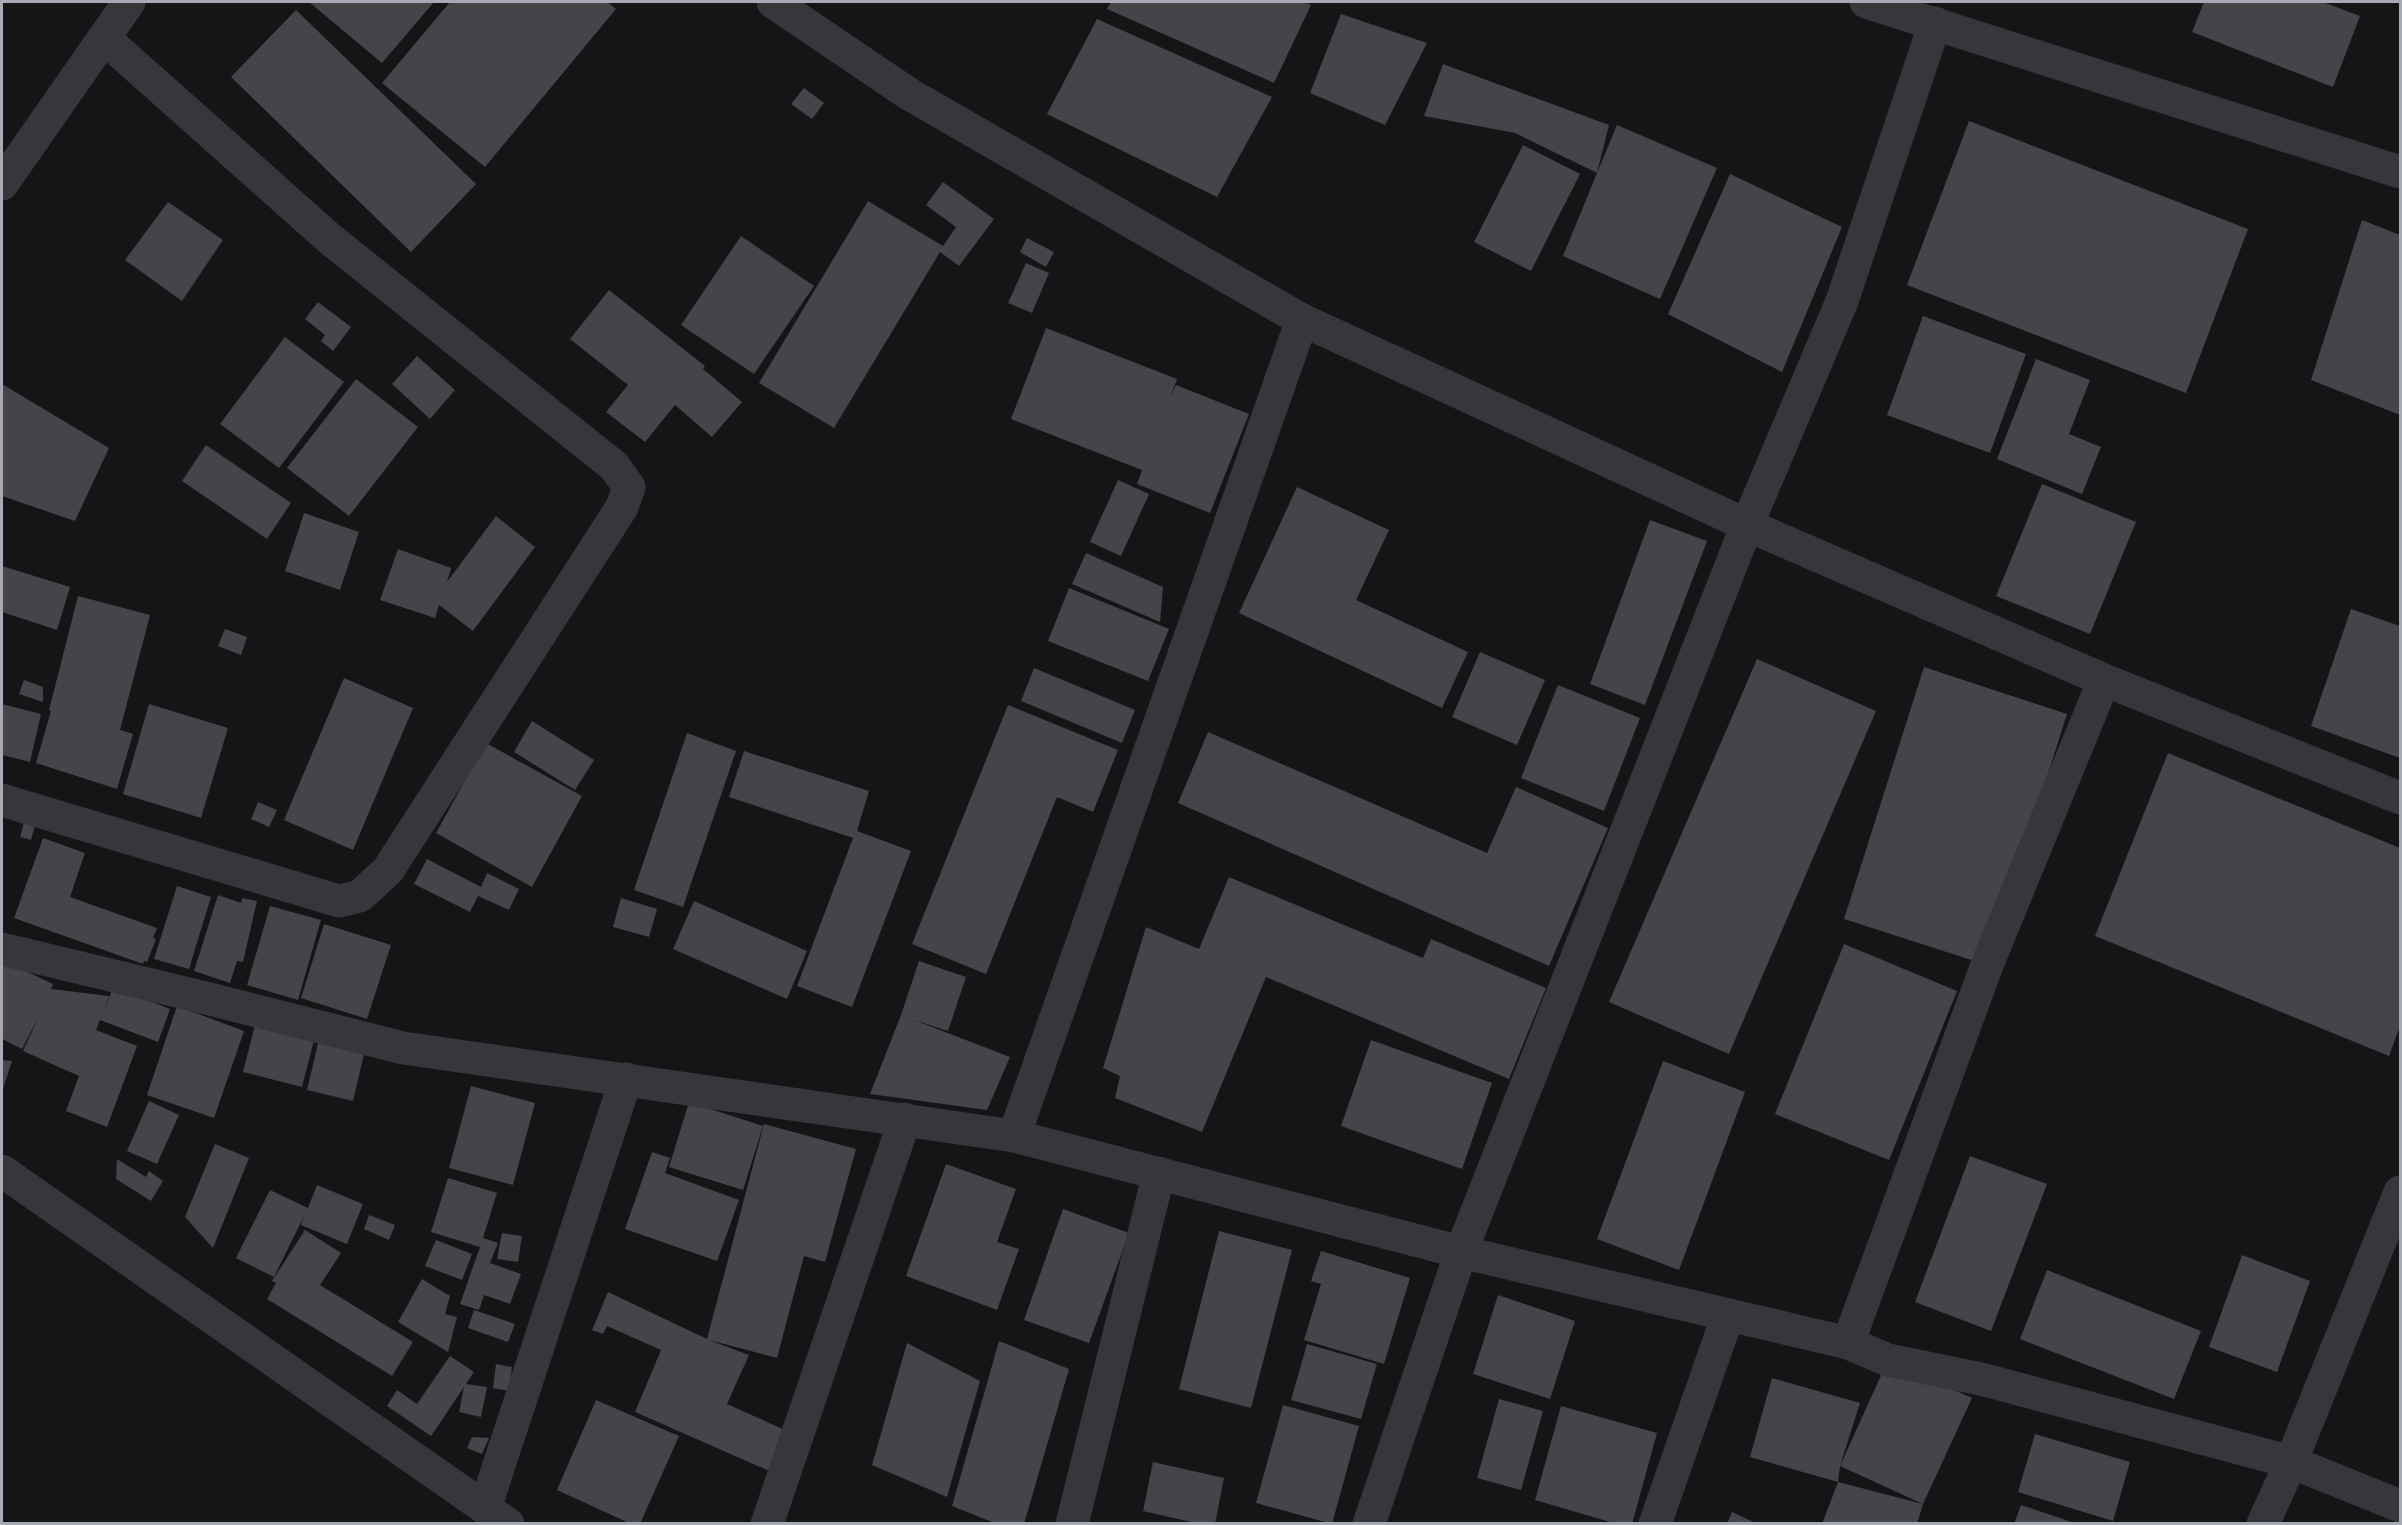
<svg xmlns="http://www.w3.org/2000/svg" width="2402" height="1525" font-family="Poppins,sans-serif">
	<rect width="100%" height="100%" fill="#151416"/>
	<!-- building -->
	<g fill="#444449">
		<path d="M 309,2 L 434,2 L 382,63 Z"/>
		<path d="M 450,2 L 607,2 L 616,9 L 485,167 L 382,83 Z"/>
		<path d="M 1111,2 L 1304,2 L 1311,5 L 1274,83 L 1107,9 Z"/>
		<path d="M 2204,2 L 2323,2 L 2360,16 L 2333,87 L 2192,32 Z"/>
		<path d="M 296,10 L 476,184 L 411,252 L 231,77 Z"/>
		<path d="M 1341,14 L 1427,43 L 1385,125 L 1310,93 Z"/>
		<path d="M 1097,19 L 1272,97 L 1217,197 L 1047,114 Z"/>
		<path d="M 1443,64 L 1609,125 L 1597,173 L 1617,125 L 1717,168 L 1660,299 L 1563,256 L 1597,173 L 1515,133 L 1424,116 Z"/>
		<path d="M 804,88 L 824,103 L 812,119 L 791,104 Z"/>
		<path d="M 1969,121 L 2248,229 L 2186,393 L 1907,285 Z"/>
		<path d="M 1523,145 L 1580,174 L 1531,271 L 1474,242 Z"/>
		<path d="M 1730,174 L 1842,227 L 1782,372 L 1668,314 Z"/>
		<path d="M 943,182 L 994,219 L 959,266 L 940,252 L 834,428 L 759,383 L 868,201 L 943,246 L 956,227 L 926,205 Z"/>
		<path d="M 168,202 L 223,240 L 182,301 L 125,260 Z"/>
		<path d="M 2362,220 L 2400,235 L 2400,415 L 2311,380 Z"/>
		<path d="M 741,236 L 814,286 L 754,374 L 681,325 Z"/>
		<path d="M 1027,238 L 1054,252 L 1046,267 L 1020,252 Z"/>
		<path d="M 1026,263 L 1049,273 L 1032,313 L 1008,303 Z"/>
		<path d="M 609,290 L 705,366 L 703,369 L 742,402 L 712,437 L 675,405 L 645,442 L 606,412 L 628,385 L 570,339 Z"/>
		<path d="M 318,302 L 351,327 L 333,351 L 321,341 L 325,335 L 305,319 Z"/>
		<path d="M 1923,316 L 2026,354 L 1990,453 L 1887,415 Z"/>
		<path d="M 1046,328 L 1177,379 L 1170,398 L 1176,385 L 1249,414 L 1210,513 L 1137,484 L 1142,470 L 1011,419 Z"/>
		<path d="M 285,337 L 344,382 L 279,468 L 220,424 Z"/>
		<path d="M 417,356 L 455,390 L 430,419 L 392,384 Z"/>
		<path d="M 2036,359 L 2090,380 L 2069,434 L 2101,447 L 2082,494 L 1997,459 Z"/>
		<path d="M 356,379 L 418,427 L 349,516 L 287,468 Z"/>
		<path d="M 2,384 L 109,448 L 75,521 L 2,496 Z"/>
		<path d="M 206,445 L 291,503 L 267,539 L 182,481 Z"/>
		<path d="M 1118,480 L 1149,494 L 1121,556 L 1090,542 Z"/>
		<path d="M 2042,484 L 2136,522 L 2090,634 L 1996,596 Z"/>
		<path d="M 1297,487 L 1389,530 L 1356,600 L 1468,652 L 1442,708 L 1239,613 Z"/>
		<path d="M 304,513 L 359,532 L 340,590 L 285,571 Z"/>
		<path d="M 496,516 L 535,547 L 473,631 L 439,605 L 435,618 L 380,600 L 398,549 L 451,568 L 447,582 Z"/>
		<path d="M 1650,520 L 1707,541 L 1645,705 L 1590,684 Z"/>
		<path d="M 1086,553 L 1163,587 L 1160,622 L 1072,584 Z"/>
		<path d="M 2,566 L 70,587 L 57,630 L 2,612 Z"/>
		<path d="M 1069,588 L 1169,629 L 1148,681 L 1048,641 Z"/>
		<path d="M 78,596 L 150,615 L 120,730 L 133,734 L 117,789 L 36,763 L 51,711 L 49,710 Z"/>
		<path d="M 2351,609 L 2400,626 L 2400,758 L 2311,726 Z"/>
		<path d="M 225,629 L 247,637 L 241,655 L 218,646 Z"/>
		<path d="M 1480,652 L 1545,680 L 1517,745 L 1452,717 Z"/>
		<path d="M 1757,659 L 1876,711 L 1729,1054 L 1609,1002 Z"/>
		<path d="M 1924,667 L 2067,714 L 1987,965 L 1844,919 Z"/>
		<path d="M 1034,668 L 1135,710 L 1122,743 L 1021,701 Z"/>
		<path d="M 344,678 L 413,708 L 353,850 L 284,820 Z"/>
		<path d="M 24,680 L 43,687 L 43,702 L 19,694 Z"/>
		<path d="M 1558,685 L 1640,718 L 1604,811 L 1521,778 Z"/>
		<path d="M 2,704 L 41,714 L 30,762 L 2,755 Z"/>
		<path d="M 149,704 L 228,728 L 201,818 L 123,794 Z"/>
		<path d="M 1008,705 L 1118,750 L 1093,812 L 1057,797 L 986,974 L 912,944 Z"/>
		<path d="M 532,721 L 594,760 L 575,790 L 514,752 Z"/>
		<path d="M 1208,732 L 1487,853 L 1516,787 L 1608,828 L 1549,966 L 1178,803 Z"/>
		<path d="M 687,733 L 736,751 L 683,907 L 634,890 Z"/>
		<path d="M 486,743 L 582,796 L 532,887 L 436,833 Z"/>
		<path d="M 744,751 L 869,791 L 857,831 L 911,851 L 852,1007 L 797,986 L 853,838 L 729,797 Z"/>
		<path d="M 2168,753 L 2400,848 L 2400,1026 L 2389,1056 L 2095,936 Z"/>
		<path d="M 258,802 L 277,810 L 269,827 L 251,819 Z"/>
		<path d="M 26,815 L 37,818 L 31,840 L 20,837 Z"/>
		<path d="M 43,838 L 85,853 L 70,897 L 157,928 L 153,938 L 156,939 L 147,962 L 144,961 L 143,964 L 14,918 Z"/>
		<path d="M 427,859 L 481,887 L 487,873 L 519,889 L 509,910 L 478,896 L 470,912 L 414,884 Z"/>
		<path d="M 1229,877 L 1423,958 L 1431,939 L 1546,988 L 1509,1079 L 1266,977 L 1202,1132 L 1115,1098 L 1120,1076 L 1103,1068 L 1146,927 L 1199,949 Z"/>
		<path d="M 177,886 L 211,897 L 189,969 L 154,959 Z"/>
		<path d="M 218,895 L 241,903 L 242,898 L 257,901 L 243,962 L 237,961 L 230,983 L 194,971 Z"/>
		<path d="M 621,898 L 657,909 L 649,937 L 613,927 Z"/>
		<path d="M 694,901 L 807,951 L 787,999 L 673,949 Z"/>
		<path d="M 270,906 L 321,920 L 298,1000 L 247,985 Z"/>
		<path d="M 324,924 L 391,945 L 367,1019 L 301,998 Z"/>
		<path d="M 1844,944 L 1957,991 L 1889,1160 L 1775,1114 Z"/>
		<path d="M 2,960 L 53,984 L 51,989 L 109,996 L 103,1014 L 113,987 L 170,1009 L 158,1042 L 100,1020 L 96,1030 L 137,1046 L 107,1127 L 66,1111 L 79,1076 L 23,1051 L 39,1016 L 22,1049 L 2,1039 Z"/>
		<path d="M 919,961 L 966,977 L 948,1031 L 914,1020 L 1010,1057 L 987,1110 L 870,1094 L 901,1015 Z"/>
		<path d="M 177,1006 L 244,1031 L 214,1118 L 147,1095 Z"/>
		<path d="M 255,1025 L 314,1040 L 302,1087 L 243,1072 Z"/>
		<path d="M 319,1039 L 365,1050 L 353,1101 L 307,1090 Z"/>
		<path d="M 1371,1040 L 1492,1083 L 1462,1169 L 1341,1126 Z"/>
		<path d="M 2,1060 L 12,1061 L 2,1092 Z"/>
		<path d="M 1663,1061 L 1745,1092 L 1679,1270 L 1597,1239 Z"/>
		<path d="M 471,1086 L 535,1103 L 513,1185 L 449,1168 Z"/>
		<path d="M 149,1101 L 179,1115 L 157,1164 L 127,1151 Z"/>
		<path d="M 689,1102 L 763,1126 L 743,1190 L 669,1167 Z"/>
		<path d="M 764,1124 L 856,1149 L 825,1262 L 804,1256 L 777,1358 L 709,1340 L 749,1355 L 727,1404 L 794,1434 L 776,1474 L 635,1412 L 661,1350 L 607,1326 L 603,1334 L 592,1330 L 608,1292 L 707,1339 Z"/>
		<path d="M 215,1144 L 249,1158 L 213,1248 L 185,1217 Z"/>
		<path d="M 652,1152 L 670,1158 L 665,1173 L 739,1200 L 717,1261 L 625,1229 Z"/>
		<path d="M 1970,1156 L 2047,1184 L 1991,1331 L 1915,1302 Z"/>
		<path d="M 117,1159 L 146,1177 L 149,1171 L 163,1181 L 151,1201 L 116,1179 Z"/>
		<path d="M 946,1164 L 1016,1189 L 997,1242 L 1019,1249 L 997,1310 L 906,1276 Z"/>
		<path d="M 448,1178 L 497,1193 L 483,1238 L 498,1243 L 490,1263 L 521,1274 L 510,1304 L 484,1295 L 479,1310 L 460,1304 L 480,1247 L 431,1232 Z"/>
		<path d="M 317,1185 L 363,1204 L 347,1244 L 301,1225 L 304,1216 L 274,1277 L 236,1258 L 270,1190 L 308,1208 Z"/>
		<path d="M 1063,1209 L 1129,1233 L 1089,1343 L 1024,1320 Z"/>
		<path d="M 369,1215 L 395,1225 L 389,1240 L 364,1229 Z"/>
		<path d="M 305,1230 L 341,1253 L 320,1285 L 413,1342 L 392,1376 L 267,1299 L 276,1283 L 272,1281 Z"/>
		<path d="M 1219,1231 L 1292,1250 L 1251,1408 L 1179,1389 Z"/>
		<path d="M 502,1233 L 522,1236 L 518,1262 L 497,1259 Z"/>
		<path d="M 436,1240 L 472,1254 L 462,1280 L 425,1266 Z"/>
		<path d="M 1321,1251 L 1410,1278 L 1384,1364 L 1304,1340 L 1321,1284 L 1311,1281 Z"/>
		<path d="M 2242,1255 L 2310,1281 L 2277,1372 L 2209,1347 Z"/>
		<path d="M 2047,1270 L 2201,1331 L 2174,1399 L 2020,1339 Z"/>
		<path d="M 422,1279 L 450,1296 L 445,1314 L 457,1317 L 448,1352 L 398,1322 Z"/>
		<path d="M 1498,1295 L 1575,1321 L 1550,1399 L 1473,1374 Z"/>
		<path d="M 474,1310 L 515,1324 L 508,1342 L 468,1328 Z"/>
		<path d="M 999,1341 L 1069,1369 L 1024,1524 L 997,1524 L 952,1506 Z"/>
		<path d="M 907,1343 L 980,1381 L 947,1497 L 872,1465 Z"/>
		<path d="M 1307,1344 L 1377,1364 L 1361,1419 L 1291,1400 Z"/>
		<path d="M 450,1356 L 474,1372 L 466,1384 L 487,1387 L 481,1417 L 459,1412 L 464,1387 L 431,1436 L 387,1406 L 397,1390 L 417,1404 Z"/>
		<path d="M 1888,1360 L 1972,1398 L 1923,1504 L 1840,1466 Z"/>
		<path d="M 496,1364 L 512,1367 L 509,1391 L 493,1388 Z"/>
		<path d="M 1772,1378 L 1860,1403 L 1840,1466 L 1838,1482 L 1750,1457 Z"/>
		<path d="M 1499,1399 L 1543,1411 L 1521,1490 L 1477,1478 Z"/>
		<path d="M 596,1400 L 679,1436 L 640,1524 L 631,1524 L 557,1490 Z"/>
		<path d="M 1283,1405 L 1359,1426 L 1332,1524 L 1256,1503 Z"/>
		<path d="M 1561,1406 L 1657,1433 L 1632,1524 L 1617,1524 L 1535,1500 Z"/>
		<path d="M 2035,1434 L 2130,1462 L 2113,1521 L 2018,1492 Z"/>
		<path d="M 472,1437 L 489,1438 L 482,1454 L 467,1448 Z"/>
		<path d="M 1153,1462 L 1224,1478 L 1215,1524 L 1200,1524 L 1143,1511 Z"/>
		<path d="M 1838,1482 L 1923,1504 L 1917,1524 L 1822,1524 Z"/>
		<path d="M 2021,1505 L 2075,1523 L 2074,1524 L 2014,1524 Z"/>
		<path d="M 1732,1512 L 1758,1524 L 1727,1524 Z"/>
	</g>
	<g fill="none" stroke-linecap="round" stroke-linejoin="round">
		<!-- minor -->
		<g stroke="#36363b" stroke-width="33">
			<path d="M 773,2 L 909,94 L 1302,320 L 1747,525 L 2104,680 L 2400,798"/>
			<path d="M 1866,2 L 2400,172"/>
			<path d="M 2,184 L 129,2"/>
			<path d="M 2,800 L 339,901 L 360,896 L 388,870 L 622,507 L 629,487 L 614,466 L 330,239 L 104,38"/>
			<path d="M 2,949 L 210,999 L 403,1048 L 1014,1136 L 1461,1252 L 1848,1343 L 1888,1360 L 1981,1379 L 2291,1462 L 2400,1506"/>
			<path d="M 1014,1136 L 1302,320"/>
			<path d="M 2,1171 L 508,1524"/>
			<path d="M 1848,1343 L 1987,965 L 2104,680"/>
			<path d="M 485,1508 L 626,1079"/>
			<path d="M 767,1524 L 905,1119"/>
			<path d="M 1072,1524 L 1159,1173"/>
			<path d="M 1369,1524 L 1461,1252 L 1747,525 L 1842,301 L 1935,23"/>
			<path d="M 1655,1524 L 1728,1315"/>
			<path d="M 2263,1524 L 2291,1462 L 2400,1192"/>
		</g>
	</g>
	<!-- border -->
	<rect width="2402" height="1525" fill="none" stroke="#a7a9b5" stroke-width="6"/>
</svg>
